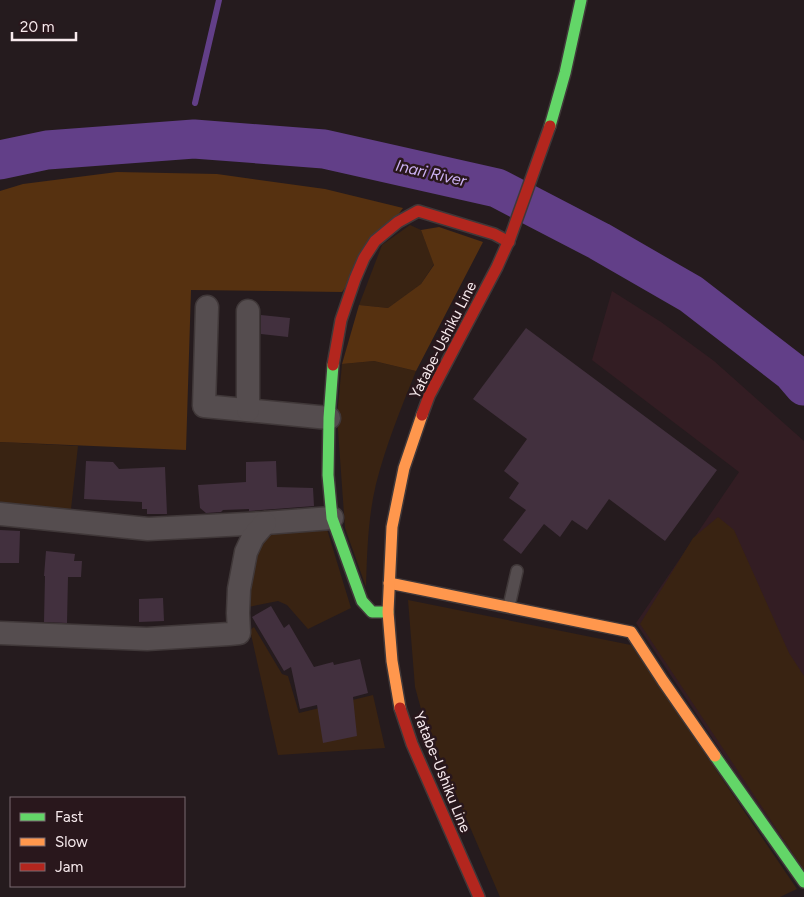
<svg xmlns="http://www.w3.org/2000/svg" width="804" height="897" font-family="Figtree,sans-serif">
	<rect width="100%" height="100%" fill="#251b1e"/>
	<!-- built -->
	<path fill="#331d23" d="M 612,291 L 661,322 L 714,361 L 804,441 L 804,876 L 636,623 L 739,472 L 592,360 Z"/>
	<!-- green -->
	<g fill="#392312">
		<path d="M 410,225 L 421,230 L 434,264 L 421,284 L 388,308 L 359,305 L 382,245 Z"/>
		<path d="M 374,361 L 416,371 C 401,408 386,445 376,484 C 368,517 367,553 366,587 L 345,528 L 337,416 L 342,364 Z"/>
		<path d="M 0,442 L 78,446 L 71,509 L 0,504 Z"/>
		<path d="M 718,517 L 734,530 L 789,653 L 804,676 L 804,870 L 640,624 L 693,538 Z"/>
		<path d="M 326,526 L 351,608 L 308,629 L 287,605 L 278,601 L 248,607 L 252,551 L 271,532 Z"/>
		<path d="M 408,600 L 631,645 L 797,889 L 780,897 L 500,897 L 424,720 L 415,687 Z"/>
		<path d="M 254,627 L 282,674 L 288,676 L 299,713 L 373,695 L 385,748 L 278,755 L 250,630 Z"/>
	</g>
	<!-- forest -->
	<g fill="#563110">
		<path d="M 117,172 L 217,174 L 325,189 L 403,208 L 342,292 L 191,290 L 186,450 L 0,442 L 0,191 L 23,184 Z"/>
		<path d="M 439,227 L 483,242 L 416,371 L 374,361 L 342,364 L 359,305 L 388,308 L 421,284 L 434,265 L 421,230 Z"/>
	</g>
	<g fill="none" stroke-linecap="round" stroke-linejoin="round">
		<!-- stream -->
		<path stroke="#623f88" stroke-width="6" d="M 195,103 L 219,0"/>
		<!-- river -->
		<path stroke="#623f88" stroke-width="39" d="M 0,160 L 47,150 L 194,139 L 324,149 L 497,188 L 599,241 L 691,294 L 792,372 L 804,386"/>
	</g>
	<!-- building -->
	<g fill="#42303e">
		<path d="M 261,315 L 290,318 L 288,337 L 261,334 Z"/>
		<path d="M 526,328 L 717,470 L 665,541 L 609,499 L 587,530 L 572,520 L 560,537 L 544,524 L 521,554 L 503,540 L 526,510 L 509,498 L 519,483 L 504,471 L 527,439 L 473,399 Z"/>
		<path d="M 86,461 L 113,462 L 119,469 L 165,467 L 167,514 L 147,514 L 147,509 L 142,509 L 142,502 L 84,499 Z"/>
		<path d="M 276,461 L 277,487 L 313,488 L 314,506 L 249,511 L 249,509 L 223,510 L 221,512 L 206,513 L 200,508 L 198,485 L 246,482 L 246,462 Z"/>
		<path d="M 0,530 L 20,531 L 19,563 L 0,563 Z"/>
		<path d="M 46,551 L 75,554 L 74,561 L 82,561 L 81,577 L 68,577 L 67,623 L 44,622 L 45,576 L 44,576 Z"/>
		<path d="M 163,598 L 164,621 L 139,622 L 139,599 Z"/>
		<path d="M 271,606 L 284,628 L 289,624 L 314,667 L 333,662 L 334,665 L 360,659 L 368,693 L 353,697 L 357,736 L 323,743 L 317,705 L 300,709 L 291,667 L 284,671 L 252,617 Z"/>
	</g>
	<g fill="none" stroke-linecap="round" stroke-linejoin="round">
		<!-- lane casing -->
		<g stroke="#403839" stroke-width="14">
			<path id="lane" d="M 509,606 L 517,571"/>
		</g>
		<!-- street casing -->
		<g stroke="#403839" stroke-width="25">
			<g id="street">
				<path d="M 207,307 L 204,406 L 329,418"/>
				<path d="M 248,311 L 248,410"/>
				<path d="M 0,514 L 148,529 L 265,523 L 332,518"/>
				<path d="M 0,633 L 147,639 L 229,634 L 239,633 L 238,613 L 239,589 L 246,552 L 253,537 L 265,523"/>
			</g>
		</g>
		<!-- fast casing -->
		<g stroke="#403839" stroke-width="14">
			<g id="fast">
				<path d="M 550,126 L 565,73 L 581,0"/>
				<path d="M 333,365 L 329,418 L 328,475 L 332,518 L 362,601 L 372,612 L 388,612"/>
				<path d="M 715,756 L 804,882"/>
			</g>
		</g>
		<!-- slow casing -->
		<g stroke="#403839" stroke-width="14">
			<g id="slow">
				<path d="M 389,583 L 631,632 L 663,681 L 715,756"/>
				<path d="M 400,708 L 392,661 L 388,612 L 392,527 L 404,468 L 422,415"/>
			</g>
		</g>
		<!-- jam casing -->
		<g stroke="#403839" stroke-width="14">
			<g id="jam">
				<path d="M 333,365 L 341,320 L 355,279 L 364,258 L 375,241 L 398,222 L 418,211 L 494,234 L 509,242"/>
				<path d="M 422,415 L 429,396 L 497,267 L 510,238 L 550,126"/>
				<path d="M 400,708 L 412,744 L 479,897"/>
			</g>
		</g>
		<!-- lane -->
		<use href="#lane" stroke="#554d4f" stroke-width="11"/>
		<!-- street -->
		<use href="#street" stroke="#554d4f" stroke-width="22"/>
		<!-- fast -->
		<use href="#fast" stroke="#63d668" stroke-width="11"/>
		<!-- slow -->
		<use href="#slow" stroke="#ff974d" stroke-width="11"/>
		<!-- jam -->
		<use href="#jam" stroke="#b3261e" stroke-width="11"/>
	</g>
	<g text-anchor="middle" dominant-baseline="central" stroke-width="5" stroke-linejoin="round" paint-order="stroke">
		<!-- street labels -->
		<g font-size="15" fill="#f7eaed" stroke="#29171c">
			<text transform="translate(443 340) rotate(-63)">Yatabe-Ushiku Line</text>
			<text transform="translate(442 772) rotate(68)">Yatabe-Ushiku Line</text>
		</g>
		<!-- water labels -->
		<g font-size="16" font-style="italic" fill="#cdb2f4" stroke="#29171c">
			<text transform="translate(431 173) rotate(13)">Inari River</text>
		</g>
	</g>
	<!-- legend -->
	<rect x="10" y="797" width="175" height="90" fill="#29171c" stroke="#7b6b70"/>
	<rect x="20" y="813" width="25" height="8" fill="#63d668" stroke="#7b6b70"/>
	<text x="55" y="822" font-size="15" fill="#f7eaed">Fast</text>
	<rect x="20" y="838" width="25" height="8" fill="#ff974d" stroke="#7b6b70"/>
	<text x="55" y="847" font-size="15" fill="#f7eaed">Slow</text>
	<rect x="20" y="863" width="25" height="8" fill="#b3261e" stroke="#7b6b70"/>
	<text x="55" y="872" font-size="15" fill="#f7eaed">Jam</text>
	<!-- scale -->
	<path d="M12 32v8h64v-8" fill="none" stroke="#f7eaed" stroke-width="2.5"/>
	<text x="20" y="32" font-size="15" fill="#f7eaed" stroke="#29171c" stroke-width="4" paint-order="stroke">20 m</text>
</svg>
